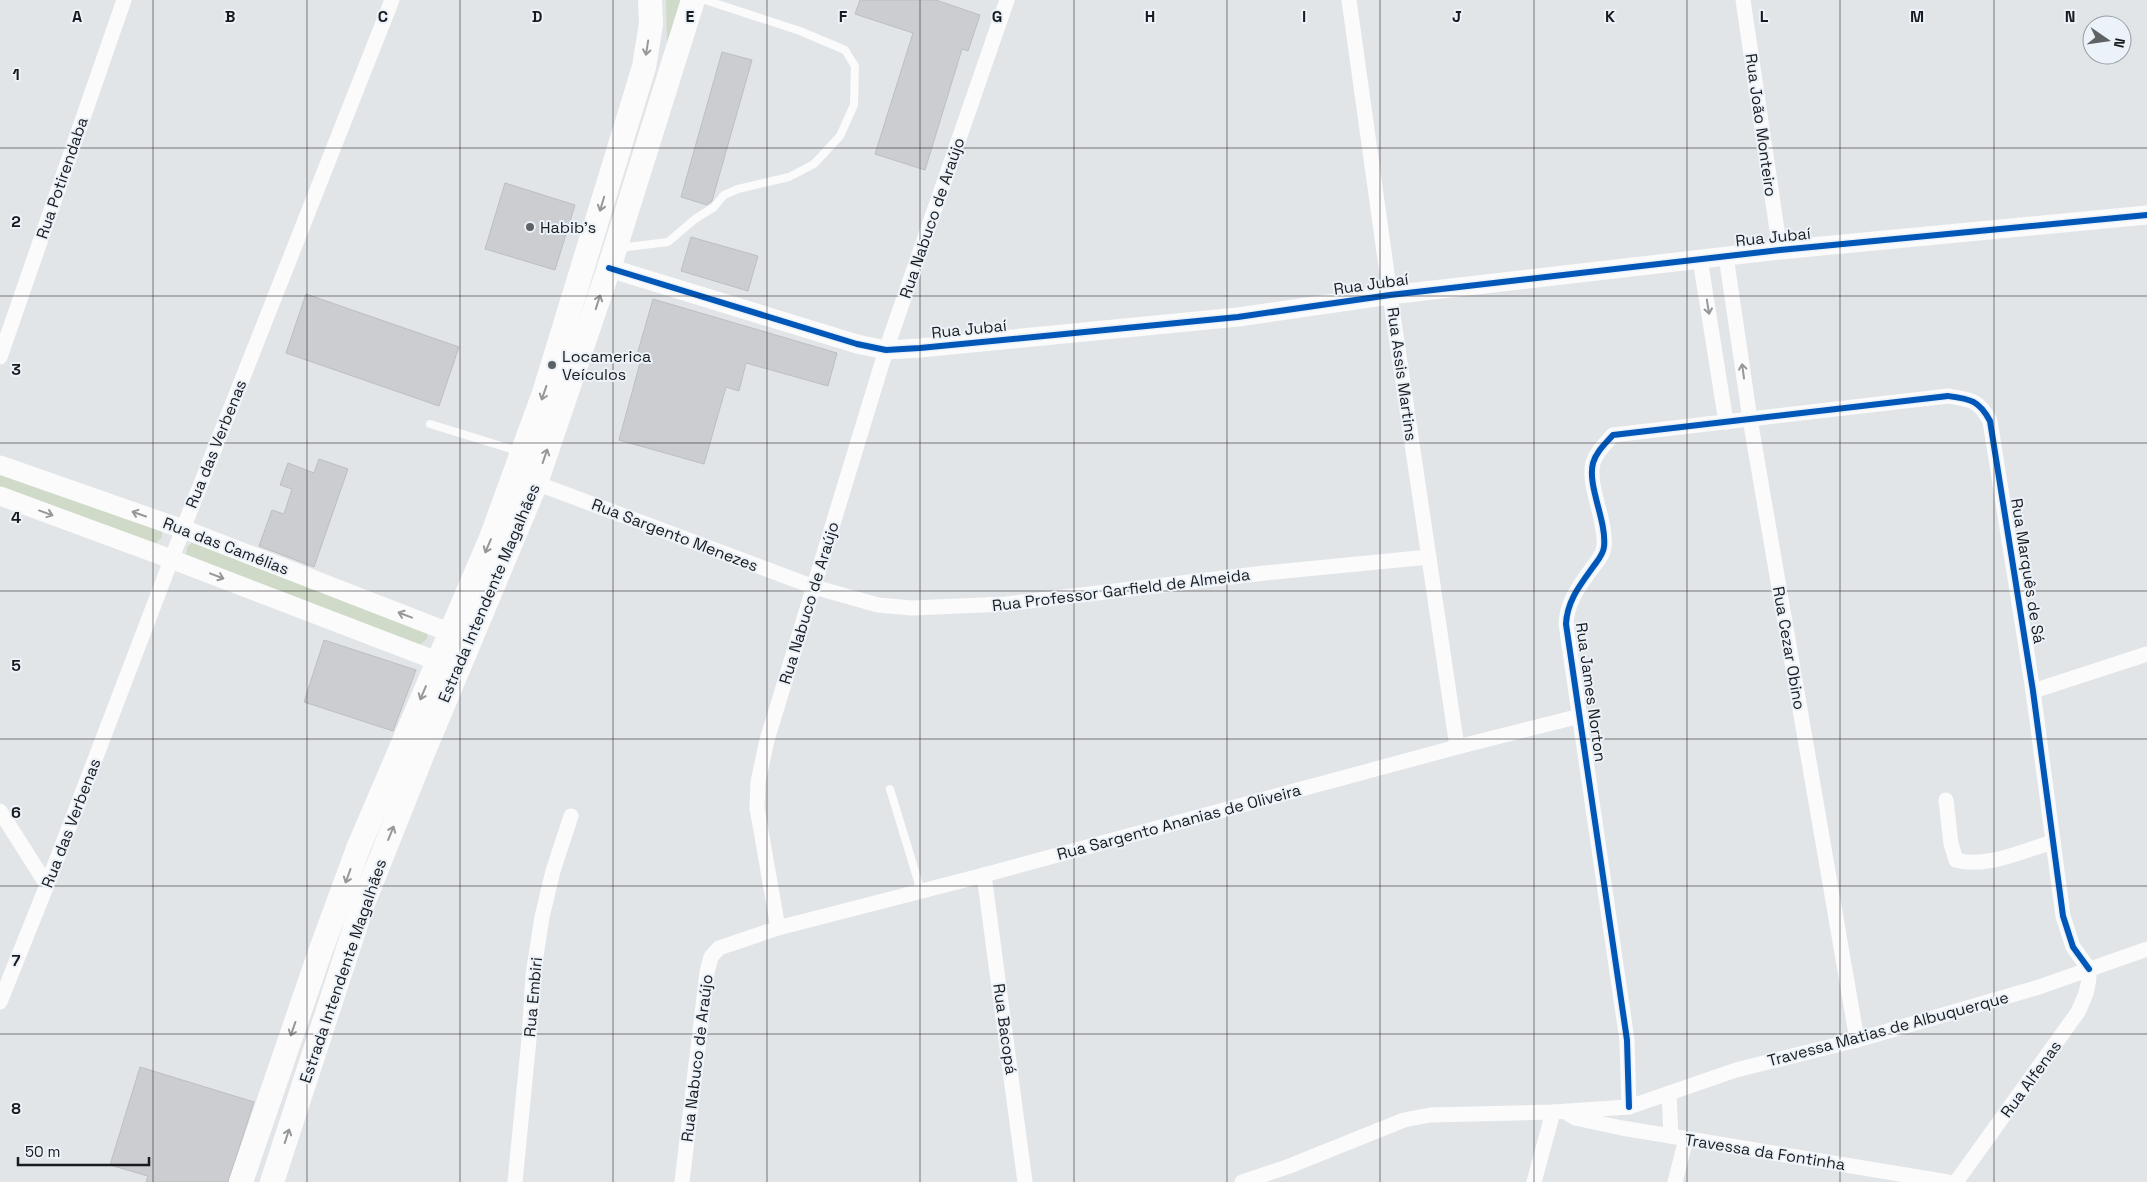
<svg xmlns="http://www.w3.org/2000/svg" width="2147" height="1182" font-family="'Space Grotesk',sans-serif">
	<rect width="100%" height="100%" fill="#e2e5e8"/>
	<!-- green -->
	<g fill="#cfdac8">
		<path d="M 666,0 L 682,0 L 667,45 Z"/>
		<path d="M 0,470 L 162,530 L 162,537 L 155,544 L 0,490 Z"/>
		<path d="M 192,542 L 428,631 L 427,639 L 418,646 L 186,555 L 187,547 Z"/>
	</g>
	<!-- building -->
	<g fill="#cbcdd0" stroke="#bcbec1">
		<path d="M 860,0 L 936,0 L 980,15 L 968,51 L 962,49 L 925,170 L 875,154 L 913,33 L 855,14 Z"/>
		<path d="M 722,52 L 752,60 L 712,201 L 707,205 L 681,197 Z"/>
		<path d="M 505,183 L 575,205 L 555,270 L 485,249 Z"/>
		<path d="M 691,237 L 758,256 L 748,291 L 681,271 Z"/>
		<path d="M 306,294 L 459,347 L 439,406 L 286,353 Z"/>
		<path d="M 653,299 L 837,353 L 828,386 L 746,363 L 739,391 L 726,387 L 704,464 L 619,440 L 640,363 L 635,362 Z"/>
		<path d="M 319,459 L 348,469 L 314,567 L 259,546 L 272,510 L 284,514 L 292,489 L 280,485 L 288,463 L 314,473 Z"/>
		<path d="M 324,640 L 416,670 L 393,731 L 304,702 Z"/>
		<path d="M 140,1067 L 254,1102 L 228,1182 L 146,1182 L 148,1176 L 110,1165 Z"/>
	</g>
	<g fill="none" stroke-linecap="round" stroke-linejoin="round">
		<!-- service -->
		<g stroke="#fbfbfc" stroke-width="8">
			<path d="M 619,248 L 668,242 L 695,219 L 714,207 L 724,195 L 738,189 L 789,177 L 814,164 L 840,136 L 854,105 L 855,66 L 845,50 L 800,31 L 705,0"/>
			<path d="M 430,424 L 521,452"/>
			<path d="M 890,789 L 921,891"/>
		</g>
		<!-- minor -->
		<g stroke="#fbfbfc" stroke-width="15">
			<path d="M 1349,0 L 1390,295 L 1457,747"/>
			<path d="M 1743,0 L 1780,250"/>
			<path d="M 1726,256 L 1750,419 L 1857,1040"/>
			<path d="M 1700,259 L 1726,422"/>
			<path d="M 0,357 L 124,0"/>
			<path d="M 536,483 L 814,587 L 878,605 L 912,608 L 1006,604 L 1265,573 L 1429,557"/>
			<path d="M 2033,691 L 2147,654"/>
			<path d="M 1946,800 L 1951,844 L 1956,860 C 1985,869 2025,850 2053,842"/>
			<path d="M 0,811 L 47,885"/>
			<path d="M 984,875 L 1025,1182"/>
			<path d="M 778,928 L 757,808 L 758,782 L 767,740 L 886,350 L 1007,0"/>
			<path d="M 0,1002 L 47,885 L 183,529 L 392,0"/>
			<path d="M 1669,1093 L 1671,1136"/>
			<path d="M 1629,1107 L 1627,1040 L 1566,624 C 1567,601 1580,585 1593,567 C 1598,560 1603,555 1604,547 C 1607,521 1587,486 1593,463 C 1596,452 1605,444 1613,435 L 1948,396 C 1970,399 1979,400 1990,421 L 2033,691 L 2063,916 L 2073,947 L 2089,969"/>
			<path d="M 1567,1113 L 1575,1118 L 1622,1128 L 1948,1182"/>
			<path d="M 515,1182 L 529,1039 L 533,975 L 542,917 L 553,871 L 571,816"/>
			<path d="M 682,1182 L 707,972 L 711,957 L 719,948 L 778,928 L 984,875 L 1457,747 L 1580,716"/>
			<path d="M 1242,1182 L 1287,1167 L 1404,1120 L 1430,1115 L 1553,1112 L 1629,1107 L 1736,1070 L 1857,1040 L 2039,987 L 2147,949"/>
			<path d="M 1534,1182 L 1553,1112"/>
			<path d="M 1675,1182 L 1686,1139"/>
			<path d="M 1956,1182 L 2078,1012 C 2085,997 2090,986 2089,969"/>
		</g>
		<!-- tertiary -->
		<g stroke="#fbfbfc" stroke-width="19">
			<path d="M 609,268 L 857,344 L 886,350 L 920,348 L 1238,317 L 1390,295 L 1780,250 L 2147,215"/>
			<path d="M 0,465 L 183,529 L 451,633"/>
			<path d="M 0,496 L 171,559 L 437,661"/>
		</g>
		<!-- primary -->
		<g stroke="#fbfbfc" stroke-width="24">
			<path d="M 241,1182 L 319,955 L 359,846 L 491,538 L 544,393 L 644,67 L 651,24 L 650,0"/>
			<path d="M 272,1182 L 362,906 L 423,753 L 536,483 L 609,268 L 693,0"/>
		</g>
		<!-- cycleway casing -->
		<g stroke="#ecf2f9" stroke-width="9">
			<g id="cycleway">
				<path d="M 609,268 L 857,344 L 886,350 L 920,348 L 1238,317 L 1390,295 L 1780,250 L 2147,215"/>
				<path d="M 1629,1107 L 1627,1040 L 1566,624 C 1567,601 1580,585 1593,567 C 1598,560 1603,555 1604,547 C 1607,521 1587,486 1593,463 C 1596,452 1605,444 1613,435 L 1948,396 C 1970,399 1979,400 1990,421 L 2033,691 L 2063,916 L 2073,947 L 2089,969"/>
			</g>
		</g>
		<!-- cycleway -->
		<use href="#cycleway" stroke="#0057b8" stroke-width="6"/>
	</g>
	<!-- one-way arrows -->
	<defs><path id="oneway-shaft" d="M-6 0H5M1.5-3L5.5 0L1.5 3" fill="none" stroke-width="1.6" stroke-linecap="round" stroke-linejoin="round" transform="scale(1.25)"/></defs>
	<g stroke="#959798">
		<use href="#oneway-shaft" transform="translate(647 48) rotate(99)"/>
		<use href="#oneway-shaft" transform="translate(602 204) rotate(107)"/>
		<use href="#oneway-shaft" transform="translate(598 302) rotate(-72)"/>
		<use href="#oneway-shaft" transform="translate(1708 307) rotate(81)"/>
		<use href="#oneway-shaft" transform="translate(1743 371) rotate(-98)"/>
		<use href="#oneway-shaft" transform="translate(544 393) rotate(109)"/>
		<use href="#oneway-shaft" transform="translate(545 456) rotate(-71)"/>
		<use href="#oneway-shaft" transform="translate(46 513) rotate(20)"/>
		<use href="#oneway-shaft" transform="translate(139 514) rotate(-161)"/>
		<use href="#oneway-shaft" transform="translate(488 546) rotate(113)"/>
		<use href="#oneway-shaft" transform="translate(217 576) rotate(21)"/>
		<use href="#oneway-shaft" transform="translate(405 615) rotate(-159)"/>
		<use href="#oneway-shaft" transform="translate(423 693) rotate(113)"/>
		<use href="#oneway-shaft" transform="translate(391 833) rotate(-68)"/>
		<use href="#oneway-shaft" transform="translate(348 876) rotate(110)"/>
		<use href="#oneway-shaft" transform="translate(293 1029) rotate(109)"/>
		<use href="#oneway-shaft" transform="translate(287 1136) rotate(-72)"/>
	</g>
	<!-- grid -->
	<path fill="none" stroke="#191c1e" stroke-width="1" stroke-opacity="0.55" d="M 153,0 L 153,1182M 307,0 L 307,1182M 460,0 L 460,1182M 613,0 L 613,1182M 767,0 L 767,1182M 920,0 L 920,1182M 1074,0 L 1074,1182M 1227,0 L 1227,1182M 1380,0 L 1380,1182M 1534,0 L 1534,1182M 1687,0 L 1687,1182M 1840,0 L 1840,1182M 1994,0 L 1994,1182M 0,148 L 2147,148M 0,296 L 2147,296M 0,443 L 2147,443M 0,591 L 2147,591M 0,739 L 2147,739M 0,886 L 2147,886M 0,1034 L 2147,1034"/>
	<!-- markers -->
	<g fill="#5f6265" stroke="#ecf2f9" stroke-width="2">
		<circle cx="530" cy="227" r="5"/>
		<circle cx="552" cy="365" r="5"/>
	</g>
	<g text-anchor="middle" dominant-baseline="central" stroke-width="4" stroke-linejoin="round" paint-order="stroke">
		<!-- street labels -->
		<g font-size="16" fill="#191c1e" stroke="#ecf2f9">
			<text transform="translate(1761 125) rotate(82)">Rua João Monteiro</text>
			<text transform="translate(62 178) rotate(-71)">Rua Potirendaba</text>
			<text transform="translate(932 218) rotate(-71)">Rua Nabuco de Araújo</text>
			<text transform="translate(1773 237) rotate(-6)">Rua Jubaí</text>
			<text transform="translate(1371 284) rotate(-8)">Rua Jubaí</text>
			<text transform="translate(969 329) rotate(-6)">Rua Jubaí</text>
			<text transform="translate(1402 374) rotate(82)">Rua Assis Martins</text>
			<text transform="translate(216 444) rotate(-68)">Rua das Verbenas</text>
			<text transform="translate(675 535) rotate(21)">Rua Sargento Menezes</text>
			<text transform="translate(226 546) rotate(21)">Rua das Camélias</text>
			<text transform="translate(2028 571) rotate(81)">Rua Marquês de Sá</text>
			<text transform="translate(1121 590) rotate(-7)">Rua Professor Garfield de Almeida</text>
			<text transform="translate(489 593) rotate(-67)">Estrada Intendente Magalhães</text>
			<text transform="translate(809 603) rotate(-73)">Rua Nabuco de Araújo</text>
			<text transform="translate(1789 648) rotate(80)">Rua Cezar Obino</text>
			<text transform="translate(1591 692) rotate(82)">Rua James Norton</text>
			<text transform="translate(1179 822) rotate(-15)">Rua Sargento Ananias de Oliveira</text>
			<text transform="translate(71 823) rotate(-69)">Rua das Verbenas</text>
			<text transform="translate(343 971) rotate(-71)">Estrada Intendente Magalhães</text>
			<text transform="translate(533 997) rotate(-85)">Rua Embiri</text>
			<text transform="translate(1005 1029) rotate(82)">Rua Bacopá</text>
			<text transform="translate(1888 1029) rotate(-15)">Travessa Matias de Albuquerque</text>
			<text transform="translate(697 1058) rotate(-83)">Rua Nabuco de Araújo</text>
			<text transform="translate(2031 1079) rotate(-54)">Rua Alfenas</text>
			<text transform="translate(1765 1152) rotate(9)">Travessa da Fontinha</text>
		</g>
		<!-- poi labels -->
		<g font-size="16" fill="#191c1e" stroke="#ecf2f9" text-anchor="start">
			<text x="540" y="227">Habib's</text>
			<text x="562" y="356">Locamerica<tspan x="562" dy="18">Veículos</tspan></text>
		</g>
	</g>
	<g font-size="16" text-anchor="middle" font-weight="bold" fill="#191c1e" stroke="#ecf2f9" stroke-width="4" stroke-linejoin="round" paint-order="stroke">
		<text x="77" y="22">A</text>
		<text x="230" y="22">B</text>
		<text x="383" y="22">C</text>
		<text x="537" y="22">D</text>
		<text x="690" y="22">E</text>
		<text x="843" y="22">F</text>
		<text x="997" y="22">G</text>
		<text x="1150" y="22">H</text>
		<text x="1304" y="22">I</text>
		<text x="1457" y="22">J</text>
		<text x="1610" y="22">K</text>
		<text x="1764" y="22">L</text>
		<text x="1917" y="22">M</text>
		<text x="2070" y="22">N</text>
		<text x="16" y="80">1</text>
		<text x="16" y="227">2</text>
		<text x="16" y="375">3</text>
		<text x="16" y="523">4</text>
		<text x="16" y="671">5</text>
		<text x="16" y="818">6</text>
		<text x="16" y="966">7</text>
		<text x="16" y="1114">8</text>
	</g>
	<!-- north arrow -->
	<g transform="translate(2107 40) rotate(103)"><circle r="24" fill="#ecf2f9" stroke="#989ca1"/>
	<path d="M0-4L9 19L0 12L-9 19Z" fill="#5f6265"/>
	<text y="-8" font-size="14" font-weight="bold" text-anchor="middle" fill="#191c1e">N</text>
	</g>
	<!-- scale -->
	<path d="M18 1157v8h131v-8" fill="none" stroke="#191c1e" stroke-width="2.5"/>
	<text x="25" y="1157" font-size="15" fill="#191c1e" stroke="#ecf2f9" stroke-width="4" paint-order="stroke">50 m</text>
</svg>
